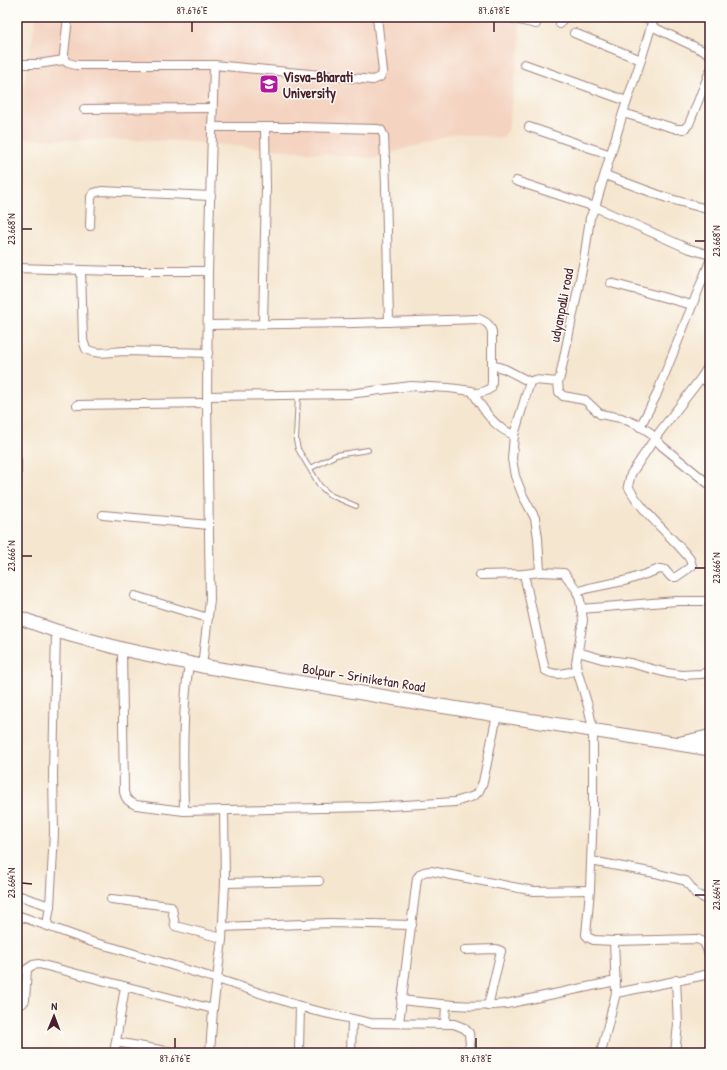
<svg xmlns="http://www.w3.org/2000/svg" width="727" height="1070" font-family="'Patrick Hand',sans-serif">
	<rect width="100%" height="100%" fill="#fdfcf7"/>
	<filter id="ink" filterUnits="userSpaceOnUse"><feTurbulence type="fractalNoise" baseFrequency=".025" numOctaves="2"/><feDisplacementMap in="SourceGraphic" scale="8" xChannelSelector="R" yChannelSelector="G"/><feConvolveMatrix kernelMatrix="1 2 1 2 8 2 1 2 1" color-interpolation-filters="sRGB"/></filter>
	<filter id="wash" filterUnits="userSpaceOnUse"><feTurbulence type="fractalNoise" baseFrequency=".012" numOctaves="4" result="noise"/><feDisplacementMap in="SourceGraphic" scale="16" xChannelSelector="R" yChannelSelector="G"/><feGaussianBlur stdDeviation="0.9" result="paint"/><feColorMatrix in="noise" values="0 0 0 0 0 0 0 0 0 0 0 0 0 0 0 0 0 1.4 0 .05"/><feComposite in="paint" operator="in"/></filter>
	<g filter="url(#wash)">
		<rect width="100%" height="100%" fill="#f5e6cf"/>
		<!-- built -->
		<path fill="#f4d3c0" d="M 36,17 L 519,17 L 520,45 L 508,130 L 502,138 L 457,133 L 375,158 L 181,141 L 17,139 L 17,124 Z"/>
	</g>
	<g filter="url(#ink)">
		<g fill="none" stroke-linecap="round" stroke-linejoin="round">
			<!-- lane casing -->
			<g stroke="#a0827d" stroke-width="6">
				<g id="lane">
					<path d="M 298,394 L 296,440 L 298,449 L 320,486 L 330,495 L 356,506"/>
					<path d="M 311,468 L 336,455 L 368,450"/>
				</g>
			</g>
			<!-- street casing -->
			<g stroke="#a0827d" stroke-width="10">
				<g id="street">
					<path d="M 68,17 L 64,54 L 64,60 L 68,63 L 76,65 L 214,65"/>
					<path d="M 506,17 L 536,24"/>
					<path d="M 644,17 L 653,21"/>
					<path d="M 654,17 L 641,60 L 623,113 L 595,207 L 590,218 L 584,260 L 560,377 L 558,382 L 534,380 L 530,382 L 514,435 L 512,459 L 515,476 L 523,496 L 535,518 L 538,538 L 540,572 L 564,573 L 576,589 L 580,600 L 583,620 L 576,663 L 577,670 L 588,706 L 593,729 L 593,810 L 590,890 L 586,935 L 589,938 L 594,940 L 614,941 L 697,939 L 704,942 L 710,956"/>
					<path d="M 560,24 L 563,17"/>
					<path d="M 651,26 L 710,54"/>
					<path d="M 574,33 L 641,60"/>
					<path d="M 17,64 L 38,64 L 64,60"/>
					<path d="M 524,64 L 627,101"/>
					<path d="M 84,109 L 212,108"/>
					<path d="M 623,113 L 677,129 L 684,129 L 689,124 L 710,71"/>
					<path d="M 212,127 L 298,127 L 378,129 L 381,130 L 384,136 L 386,186 L 389,322"/>
					<path d="M 529,127 L 611,155"/>
					<path d="M 605,175 L 667,198 L 710,210"/>
					<path d="M 516,181 L 595,207 L 687,248 L 710,255"/>
					<path d="M 90,226 L 91,197 L 94,193 L 101,191 L 211,196"/>
					<path d="M 17,268 L 115,271 L 208,271"/>
					<path d="M 81,270 L 83,340 L 86,349 C 98,356 113,351 126,351 C 154,352 181,352 208,353"/>
					<path d="M 611,283 L 692,305"/>
					<path d="M 263,324 L 266,188 L 265,127"/>
					<path d="M 208,325 L 353,323 L 479,319 C 486,322 490,324 492,332 L 492,382 L 491,388 L 486,391 L 474,394"/>
					<path d="M 710,364 L 701,378 L 710,384"/>
					<path d="M 492,365 L 505,369 L 530,382"/>
					<path d="M 558,382 L 559,392 L 563,396 L 585,400 L 600,414 L 621,418 L 636,424 L 648,431 L 662,446 L 710,485"/>
					<path d="M 207,396 L 349,394 L 411,386 L 449,388 L 472,391 C 483,409 493,427 514,435"/>
					<path d="M 77,405 L 207,403"/>
					<path d="M 640,427 L 656,396 L 710,261"/>
					<path d="M 17,460 L 17,487"/>
					<path d="M 103,515 L 209,525"/>
					<path d="M 524,574 L 545,670 C 555,677 566,673 577,670"/>
					<path d="M 480,575 L 524,574 L 540,572"/>
					<path d="M 577,592 L 589,588 L 628,580 L 660,569 L 665,570 L 671,577 L 676,577 L 692,566 L 690,559 C 670,534 643,514 628,486 L 631,474 L 655,438 L 701,378"/>
					<path d="M 135,596 L 208,618"/>
					<path d="M 581,609 L 676,601 L 710,601"/>
					<path d="M 122,649 L 124,792 C 126,800 129,802 136,805 L 184,811 L 372,807 L 455,802 L 474,796 L 479,791 L 483,782 L 497,715"/>
					<path d="M 578,652 L 602,659 L 630,663 L 667,673 L 682,675 L 701,674 L 710,672"/>
					<path d="M 202,666 L 210,600 L 207,403 L 208,271 L 214,65 L 373,80 L 380,77 L 383,71 L 377,17"/>
					<path d="M 184,811 C 183,760 182,713 189,663"/>
					<path d="M 591,861 L 655,873 L 686,881 L 696,894 L 710,901"/>
					<path d="M 225,883 L 319,881"/>
					<path d="M 17,895 L 50,906"/>
					<path d="M 111,899 L 170,906 L 172,908 L 175,926 L 222,938"/>
					<path d="M 17,915 L 92,942 L 115,948 L 217,979 L 312,1010 L 370,1023 L 454,1024 L 464,1028 L 469,1033 L 470,1045 L 466,1053"/>
					<path d="M 47,925 L 50,906 L 54,833 L 53,774 L 56,631"/>
					<path d="M 222,927 L 329,923 L 412,925"/>
					<path d="M 465,950 L 496,949 L 501,951 L 488,1006"/>
					<path d="M 616,993 L 710,974"/>
					<path d="M 401,1000 C 437,1004 471,1008 506,1004 L 616,981"/>
					<path d="M 17,1005 L 23,1003 L 25,1000 L 27,969 L 33,965 L 39,964 L 213,1009"/>
					<path d="M 300,1006 L 299,1048 L 302,1053"/>
					<path d="M 399,1023 L 417,878 C 421,872 425,871 431,871 L 534,891 L 590,890"/>
					<path d="M 445,1023 L 446,1005"/>
					<path d="M 116,1042 L 177,1053"/>
					<path d="M 114,1053 L 125,987"/>
					<path d="M 210,1053 L 213,1009 L 222,940 L 225,883 L 224,810"/>
					<path d="M 351,1053 L 352,1019"/>
					<path d="M 601,1053 L 616,993 L 614,941"/>
					<path d="M 675,1053 L 678,1024 L 676,980"/>
				</g>
			</g>
			<!-- secondary casing -->
			<g stroke="#a0827d" stroke-width="14">
				<path id="secondary" d="M 679,743 L 710,736"/>
			</g>
			<!-- primary casing -->
			<g stroke="#a0827d" stroke-width="15">
				<path id="primary" d="M 17,617 L 56,631 L 122,649 L 202,666 L 415,702 L 710,749"/>
			</g>
			<!-- lane -->
			<use href="#lane" stroke="#fff" stroke-width="4"/>
			<!-- street -->
			<use href="#street" stroke="#fff" stroke-width="8"/>
			<!-- secondary -->
			<use href="#secondary" stroke="#fff" stroke-width="12"/>
			<!-- primary -->
			<use href="#primary" stroke="#fff" stroke-width="13"/>
		</g>
	</g>
	<!-- ticks -->
	<path fill="none" stroke="#4a1f2b" stroke-width="1.5" d="M 192,32 L 192,22M 494,32 L 494,22M 22,229 L 32,229M 695,241 L 705,241M 22,556 L 32,556M 695,568 L 705,568M 22,883 L 32,884M 695,895 L 705,895M 175,1048 L 175,1038M 476,1048 L 476,1038"/>
	<!-- icons -->
	<defs>
		<g id="university-square" transform="scale(1)"><rect x="-9" y="-9" width="18" height="18" rx="4" fill="#b5179e" stroke="#fdfcf7"/><path d="M0-5L7-2L0 1L-7-2ZM-4 1L0 2.5L4 1V4Q0 6-4 4Z" fill="#fff"/></g>
	</defs>
	<g fill-rule="evenodd">
		<use href="#university-square" x="269" y="84"/>
	</g>
	<g text-anchor="middle" dominant-baseline="central" stroke-width="3" stroke-linejoin="round" paint-order="stroke">
		<!-- poi labels -->
		<g font-size="14" font-weight="bold" fill="#4a1f2b" stroke="#fdfcf7" text-anchor="start">
			<text x="283" y="76">Visva-Bharati<tspan x="283" dy="16">University</tspan></text>
		</g>
		<!-- street labels -->
		<g font-size="14" fill="#4a1f2b" stroke="#fdfcf7">
			<text transform="translate(561 305) rotate(-79)">udyanpalli road</text>
			<text transform="translate(364 677) rotate(9)">Bolpur - Sriniketan Road</text>
		</g>
	</g>
	<!-- margin -->
	<rect width="727" height="1070" fill="none" stroke="#fdfcf7" stroke-width="44"/>
	<!-- north arrow -->
	<g transform="translate(54 1016) rotate(1)" stroke="#fdfcf7" stroke-width="3" paint-order="stroke">
	<path d="M0-3L7 15L0 10L-7 15Z" fill="#4a1f2b"/>
	<text y="-6" font-size="11" font-weight="bold" text-anchor="middle" fill="#4a1f2b">N</text>
	</g>
	<rect x="22" y="22" width="683" height="1026" fill="none" stroke="#4a1f2b" stroke-width="1.5"/>
	<g font-size="10" text-anchor="middle" fill="#4a1f2b">
		<text x="192" y="14">87.676°E</text>
		<text x="494" y="14">87.678°E</text>
		<text transform="translate(11 229) rotate(-90)" y="4">23.668°N</text>
		<text transform="translate(716 241) rotate(-90)" y="4">23.668°N</text>
		<text transform="translate(11 556) rotate(-90)" y="4">23.666°N</text>
		<text transform="translate(716 568) rotate(-90)" y="4">23.666°N</text>
		<text transform="translate(11 883) rotate(-90)" y="4">23.664°N</text>
		<text transform="translate(716 895) rotate(-90)" y="4">23.664°N</text>
		<text x="175" y="1062">87.676°E</text>
		<text x="476" y="1062">87.678°E</text>
	</g>
</svg>
